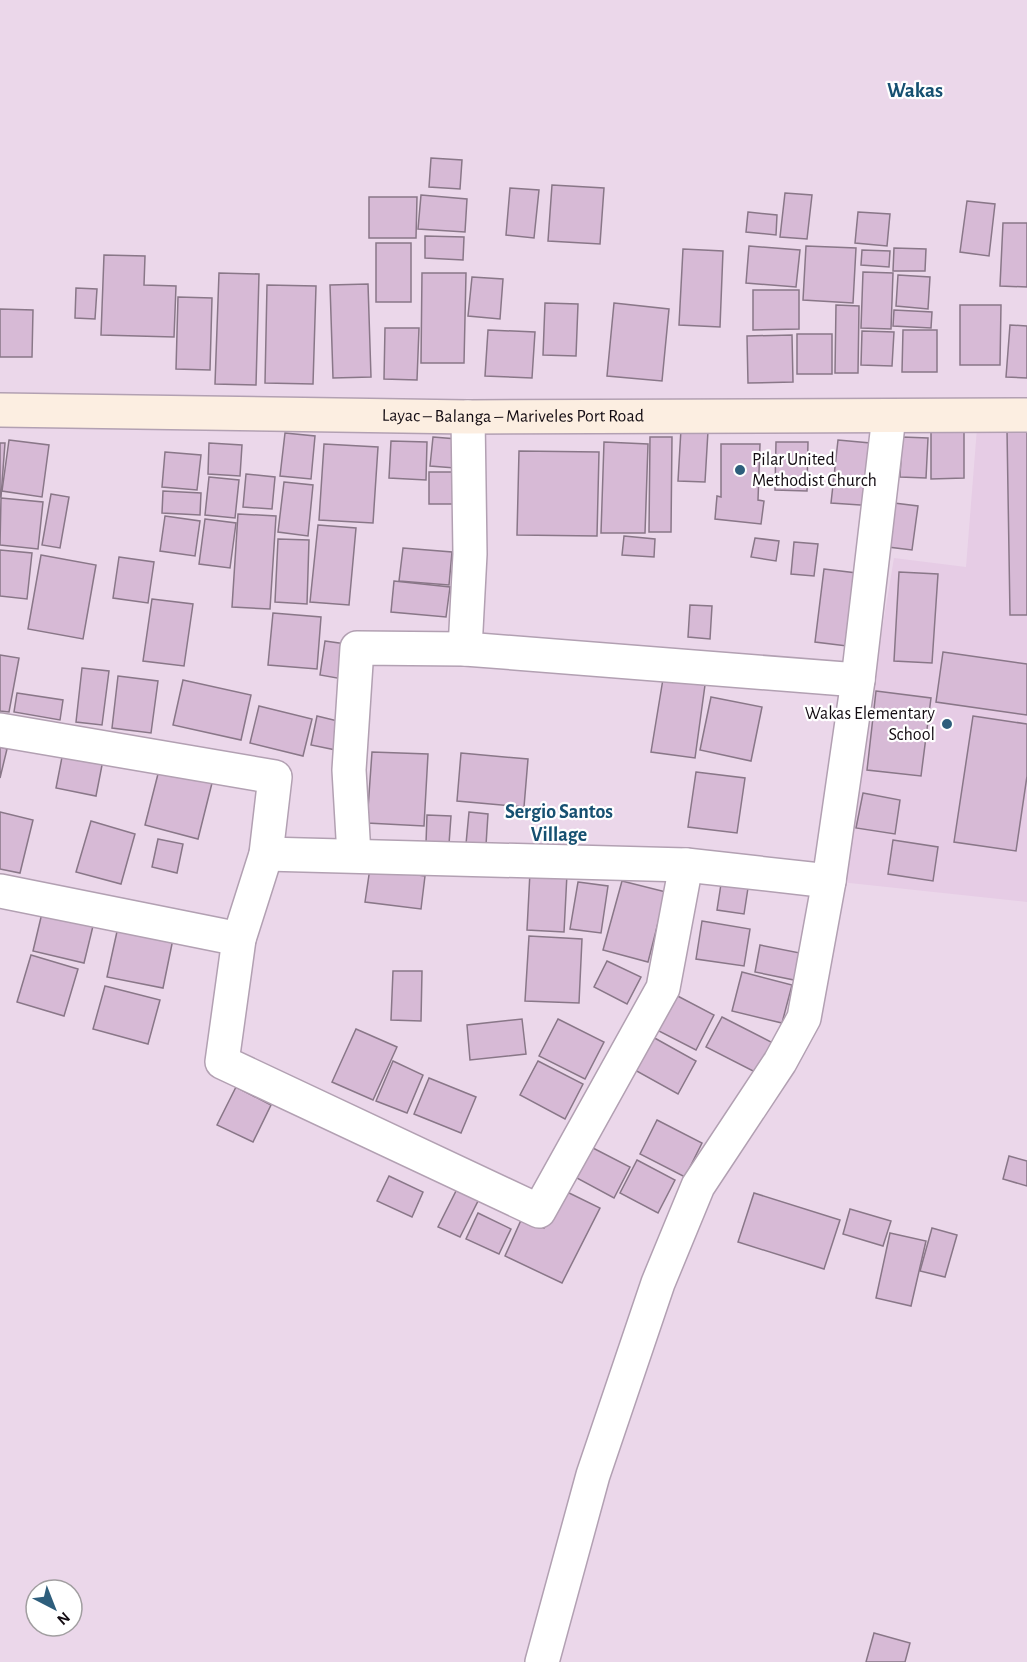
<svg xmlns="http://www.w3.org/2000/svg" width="1027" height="1662" font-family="'Alegreya Sans',sans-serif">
	<rect width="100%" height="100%" fill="#ebd7ea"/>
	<!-- built -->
	<path fill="#e6cce5" d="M 977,428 L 1027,428 L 1027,902 L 840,882 L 894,558 L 966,567 Z"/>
	<!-- building -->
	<g fill="#d7bad6" stroke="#897788" stroke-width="1.5">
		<path d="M 431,158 L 462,160 L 460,189 L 429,187 Z"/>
		<path d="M 552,185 L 604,188 L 600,244 L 548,241 Z"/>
		<path d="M 510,188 L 539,190 L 534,238 L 506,235 Z"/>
		<path d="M 785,193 L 812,195 L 807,239 L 780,237 Z"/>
		<path d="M 421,195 L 467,199 L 465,232 L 418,229 Z"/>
		<path d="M 369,197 L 417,197 L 416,238 L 369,238 Z"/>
		<path d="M 967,201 L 995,204 L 989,256 L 960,252 Z"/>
		<path d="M 748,212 L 777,215 L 776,235 L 746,232 Z"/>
		<path d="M 858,212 L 890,214 L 887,246 L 855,243 Z"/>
		<path d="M 1003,223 L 1027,223 L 1027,287 L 1000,286 Z"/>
		<path d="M 425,236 L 464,237 L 463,260 L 425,258 Z"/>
		<rect x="376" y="243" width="35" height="59"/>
		<path d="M 749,246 L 800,250 L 796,287 L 746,283 Z"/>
		<path d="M 806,246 L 856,248 L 853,303 L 803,300 Z"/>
		<path d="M 894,248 L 926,249 L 925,271 L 893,271 Z"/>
		<path d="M 683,249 L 723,251 L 720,327 L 679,325 Z"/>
		<path d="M 862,250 L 890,251 L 889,267 L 861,265 Z"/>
		<path d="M 104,255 L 145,256 L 144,285 L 176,286 L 174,337 L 101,335 Z"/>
		<path d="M 863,272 L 893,273 L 891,329 L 861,328 Z"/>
		<path d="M 219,273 L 259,274 L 256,385 L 215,384 Z"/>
		<path d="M 422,273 L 466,273 L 464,363 L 421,363 Z"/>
		<path d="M 898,275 L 930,277 L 928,309 L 896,306 Z"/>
		<path d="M 472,277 L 503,279 L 500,319 L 468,316 Z"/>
		<path d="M 368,284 L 371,377 L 333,378 L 330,285 Z"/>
		<path d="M 267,285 L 316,286 L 313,384 L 265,383 Z"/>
		<path d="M 76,288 L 97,289 L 95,319 L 75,318 Z"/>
		<path d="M 753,290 L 799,290 L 799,329 L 753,330 Z"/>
		<path d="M 178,297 L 212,298 L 210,370 L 176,369 Z"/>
		<path d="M 545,303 L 578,304 L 576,356 L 543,355 Z"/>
		<path d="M 614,303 L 669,309 L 662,381 L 607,376 Z"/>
		<path d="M 836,305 L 859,306 L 858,373 L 835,373 Z"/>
		<path d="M 960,305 L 1001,305 L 1000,365 L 960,365 Z"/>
		<path d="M 0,309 L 33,310 L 32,357 L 0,357 Z"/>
		<path d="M 894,310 L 932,312 L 931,328 L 893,326 Z"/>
		<path d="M 1010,325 L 1027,326 L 1027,378 L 1006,377 Z"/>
		<path d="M 385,328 L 419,328 L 417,380 L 384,379 Z"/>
		<path d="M 488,330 L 535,332 L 532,378 L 485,376 Z"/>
		<path d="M 903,330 L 937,330 L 937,372 L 902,372 Z"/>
		<path d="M 862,331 L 894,332 L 892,366 L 861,365 Z"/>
		<rect x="797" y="334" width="35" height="40"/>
		<path d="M 792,335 L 793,382 L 748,383 L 747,336 Z"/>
		<path d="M 931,424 L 964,424 L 964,478 L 931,479 Z"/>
		<path d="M 681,429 L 708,431 L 705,482 L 678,481 Z"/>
		<path d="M 1027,429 L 1027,615 L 1010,615 L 1007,430 Z"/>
		<path d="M 285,433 L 315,436 L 311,479 L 280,476 Z"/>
		<path d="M 433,437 L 457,439 L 455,468 L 430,466 Z"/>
		<path d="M 650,437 L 672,437 L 671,532 L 649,532 Z"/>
		<path d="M 902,437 L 928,438 L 926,478 L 900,477 Z"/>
		<path d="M 9,440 L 49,445 L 42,497 L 2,491 Z"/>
		<path d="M 838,440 L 881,444 L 875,506 L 831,503 Z"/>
		<path d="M 391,441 L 427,442 L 426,480 L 389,478 Z"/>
		<path d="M 604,442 L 648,444 L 645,533 L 601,533 Z"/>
		<path d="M 776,442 L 808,442 L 807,491 L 775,490 Z"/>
		<path d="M 0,443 L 5,443 L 1,497 L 0,497 Z"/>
		<path d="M 209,443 L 242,445 L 240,476 L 208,474 Z"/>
		<path d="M 324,444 L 378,447 L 373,523 L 319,520 Z"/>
		<path d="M 721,444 L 760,444 L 758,500 L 764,501 L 761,524 L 715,519 L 717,496 L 721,497 Z"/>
		<path d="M 519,451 L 599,452 L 597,536 L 517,535 Z"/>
		<path d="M 165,452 L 201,455 L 197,490 L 162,487 Z"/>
		<path d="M 429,472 L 462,472 L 463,504 L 429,504 Z"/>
		<path d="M 246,474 L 275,477 L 272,509 L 243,507 Z"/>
		<path d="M 209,477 L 239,480 L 235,518 L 205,515 Z"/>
		<path d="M 284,482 L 313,485 L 308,536 L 278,532 Z"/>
		<path d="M 163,491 L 201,493 L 200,515 L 162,513 Z"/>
		<path d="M 51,494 L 69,497 L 60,548 L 42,545 Z"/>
		<path d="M 1,498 L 43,502 L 38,549 L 0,545 Z"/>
		<path d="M 894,503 L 918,506 L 912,550 L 888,547 Z"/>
		<path d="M 238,514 L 276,516 L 270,609 L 232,607 Z"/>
		<path d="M 165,516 L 200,521 L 195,556 L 160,551 Z"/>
		<path d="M 205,519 L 236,523 L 230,568 L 199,564 Z"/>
		<path d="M 318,525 L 356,528 L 349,605 L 310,602 Z"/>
		<path d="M 624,536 L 655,539 L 654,557 L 622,555 Z"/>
		<path d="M 755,538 L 779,541 L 776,561 L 751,557 Z"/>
		<path d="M 278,539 L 309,540 L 307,604 L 275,602 Z"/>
		<path d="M 794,542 L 818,544 L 814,576 L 791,574 Z"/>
		<path d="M 403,548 L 452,552 L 449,585 L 399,581 Z"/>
		<path d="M 0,550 L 32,553 L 27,599 L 0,596 Z"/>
		<path d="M 41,555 L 96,565 L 83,639 L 28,629 Z"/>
		<path d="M 119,557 L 154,562 L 148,603 L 113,598 Z"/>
		<path d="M 824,569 L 865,574 L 855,647 L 815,642 Z"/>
		<path d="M 899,572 L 938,574 L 932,663 L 894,661 Z"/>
		<path d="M 394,581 L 450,587 L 446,617 L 391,612 Z"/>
		<path d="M 152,599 L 193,604 L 184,666 L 143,661 Z"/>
		<path d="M 690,605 L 712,606 L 710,639 L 688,637 Z"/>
		<path d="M 273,613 L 321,617 L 317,669 L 268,665 Z"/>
		<path d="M 325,641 L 353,645 L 348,680 L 320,675 Z"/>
		<path d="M 943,652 L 1027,664 L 1027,715 L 936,702 Z"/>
		<path d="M 0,655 L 19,658 L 9,712 L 0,711 Z"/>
		<path d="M 82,668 L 109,671 L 102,725 L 76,722 Z"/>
		<path d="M 118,676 L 158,681 L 151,733 L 112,728 Z"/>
		<path d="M 663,679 L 705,685 L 695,758 L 651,752 Z"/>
		<path d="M 183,680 L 251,695 L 241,740 L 173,725 Z"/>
		<path d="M 876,691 L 931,698 L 921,776 L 867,770 Z"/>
		<path d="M 17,693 L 63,700 L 60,720 L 14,712 Z"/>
		<path d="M 711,697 L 762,707 L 751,761 L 700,750 Z"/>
		<path d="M 259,706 L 312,719 L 303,756 L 250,743 Z"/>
		<path d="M 317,716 L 342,722 L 336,750 L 311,745 Z"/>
		<path d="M 973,716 L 1027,724 L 1027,776 L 1016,851 L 954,842 Z"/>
		<path d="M 0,747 L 7,749 L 0,778 Z"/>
		<path d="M 63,752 L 103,760 L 96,796 L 56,788 Z"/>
		<path d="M 372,752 L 428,754 L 424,826 L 367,823 Z"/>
		<path d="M 461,753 L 528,759 L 524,807 L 457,801 Z"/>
		<path d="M 159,770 L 212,783 L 198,839 L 145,825 Z"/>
		<path d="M 696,772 L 745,778 L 737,833 L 688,827 Z"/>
		<path d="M 863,793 L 900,800 L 895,834 L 856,828 Z"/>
		<path d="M 0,812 L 33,820 L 20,873 L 0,869 Z"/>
		<path d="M 469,812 L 488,814 L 486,845 L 466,844 Z"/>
		<path d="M 427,815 L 451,816 L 449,844 L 426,843 Z"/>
		<path d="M 91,821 L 135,834 L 121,884 L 76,872 Z"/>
		<path d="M 158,839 L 183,844 L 177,873 L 152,867 Z"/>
		<path d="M 893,840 L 938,847 L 933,881 L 888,874 Z"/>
		<path d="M 370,868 L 425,876 L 421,909 L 365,902 Z"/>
		<path d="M 530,872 L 567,874 L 564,932 L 527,930 Z"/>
		<path d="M 622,881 L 666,892 L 648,962 L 603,950 Z"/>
		<path d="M 578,882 L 608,886 L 601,933 L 570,929 Z"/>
		<path d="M 721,884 L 748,888 L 744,914 L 717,910 Z"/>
		<path d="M 42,913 L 93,926 L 84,963 L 33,951 Z"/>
		<path d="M 702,921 L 750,929 L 744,966 L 696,959 Z"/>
		<path d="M 118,927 L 173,939 L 163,988 L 107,977 Z"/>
		<path d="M 529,936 L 582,939 L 579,1003 L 525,1001 Z"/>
		<path d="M 760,945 L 810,955 L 804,982 L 755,972 Z"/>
		<path d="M 31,955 L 78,969 L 64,1016 L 17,1002 Z"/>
		<path d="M 607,961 L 641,977 L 627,1004 L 594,987 Z"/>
		<path d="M 393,971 L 422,971 L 421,1021 L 391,1020 Z"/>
		<path d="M 742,972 L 792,985 L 782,1023 L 732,1011 Z"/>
		<path d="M 105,986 L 160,1000 L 148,1044 L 93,1029 Z"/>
		<path d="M 670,992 L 714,1015 L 696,1050 L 651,1027 Z"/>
		<path d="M 722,1017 L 773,1043 L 757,1073 L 706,1047 Z"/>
		<path d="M 522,1019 L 526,1054 L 470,1060 L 467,1025 Z"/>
		<path d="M 558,1019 L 604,1042 L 585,1079 L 539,1056 Z"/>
		<path d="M 356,1029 L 397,1047 L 373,1100 L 332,1082 Z"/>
		<path d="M 651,1036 L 696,1061 L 678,1094 L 633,1069 Z"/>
		<path d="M 393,1061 L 423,1075 L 407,1113 L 376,1101 Z"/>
		<path d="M 538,1061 L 583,1084 L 565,1119 L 520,1095 Z"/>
		<path d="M 429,1078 L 476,1097 L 461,1133 L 414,1114 Z"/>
		<path d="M 236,1087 L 271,1105 L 253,1142 L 217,1125 Z"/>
		<path d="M 657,1120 L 702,1143 L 685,1177 L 640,1154 Z"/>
		<path d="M 591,1147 L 630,1167 L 614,1198 L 575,1177 Z"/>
		<path d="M 1009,1156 L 1027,1161 L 1027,1186 L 1003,1179 Z"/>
		<path d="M 637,1160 L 675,1180 L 658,1213 L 620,1193 Z"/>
		<path d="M 389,1176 L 423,1192 L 412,1217 L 377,1201 Z"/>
		<path d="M 461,1181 L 483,1191 L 460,1237 L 438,1227 Z"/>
		<path d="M 563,1190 L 600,1208 L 562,1283 L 505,1256 L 522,1218 L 544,1228 Z"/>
		<path d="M 754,1193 L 840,1220 L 824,1269 L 738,1242 Z"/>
		<path d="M 850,1209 L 891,1221 L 883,1246 L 843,1234 Z"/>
		<path d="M 478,1213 L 511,1229 L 499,1254 L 466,1239 Z"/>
		<path d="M 932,1228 L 957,1235 L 945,1277 L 920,1271 Z"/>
		<path d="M 890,1233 L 926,1241 L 911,1306 L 876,1298 Z"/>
		<path d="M 874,1633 L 910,1643 L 905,1662 L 866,1662 Z"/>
	</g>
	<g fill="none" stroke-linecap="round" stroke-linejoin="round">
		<!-- street casing -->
		<g stroke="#b2a0b2" stroke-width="36">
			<g id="street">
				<path d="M 465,649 L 470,554 L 468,417"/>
				<path d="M 0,730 L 275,777 L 266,854 L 239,939 L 222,1062 L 539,1211 L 663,988 L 686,865"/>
				<path d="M 266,854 L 686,865 L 829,881"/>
				<path d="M 354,855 L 349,770 L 357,648 L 465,649 L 858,680"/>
				<path d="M 0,891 L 239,939"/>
				<path d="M 542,1662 L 593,1475 L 658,1283 L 698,1186 L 780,1062 L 804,1018 L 829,881 L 858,680 L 889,416"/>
			</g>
		</g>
		<!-- secondary casing -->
		<g stroke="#b2a0b2" stroke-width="36">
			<g id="secondary">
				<path id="s1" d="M 0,410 L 468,417 L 1027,415"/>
			</g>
		</g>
		<!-- street -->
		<use href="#street" stroke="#fff" stroke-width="33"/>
		<!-- secondary -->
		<use href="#secondary" stroke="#fceee1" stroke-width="33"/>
	</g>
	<!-- markers -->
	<g fill="#2e5e7c" stroke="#fff" stroke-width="2">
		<circle cx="740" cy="470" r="6"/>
		<circle cx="947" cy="724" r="6"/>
	</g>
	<g text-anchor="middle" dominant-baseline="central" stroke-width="4.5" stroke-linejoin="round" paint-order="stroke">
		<!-- street labels -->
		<g font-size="18" fill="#130c12" stroke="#fff">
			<text stroke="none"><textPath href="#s1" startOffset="513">Layac – Balanga – Mariveles Port Road</textPath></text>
		</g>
		<!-- poi labels -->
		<g font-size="18" fill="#130c12" stroke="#fff" text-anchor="start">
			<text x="752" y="460">Pilar United<tspan x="752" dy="21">Methodist Church</tspan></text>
			<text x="935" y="714" text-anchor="end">Wakas Elementary<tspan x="935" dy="21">School</tspan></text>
		</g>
		<!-- neighbourhood labels -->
		<g font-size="20" font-weight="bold" fill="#165071" stroke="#fff">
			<text x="559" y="812">Sergio Santos<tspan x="559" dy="23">Village</tspan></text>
		</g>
		<!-- quarter labels -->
		<g font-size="21" font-weight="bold" fill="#165071" stroke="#fff">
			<text x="915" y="90">Wakas</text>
		</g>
	</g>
	<!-- north arrow -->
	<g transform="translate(54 1608) rotate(138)"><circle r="28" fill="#ffffff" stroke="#a19ea0" stroke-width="1.5"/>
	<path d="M0-4.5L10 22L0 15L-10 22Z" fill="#2e5e7c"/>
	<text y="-9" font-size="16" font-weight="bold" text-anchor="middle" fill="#130c12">N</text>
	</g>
</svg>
